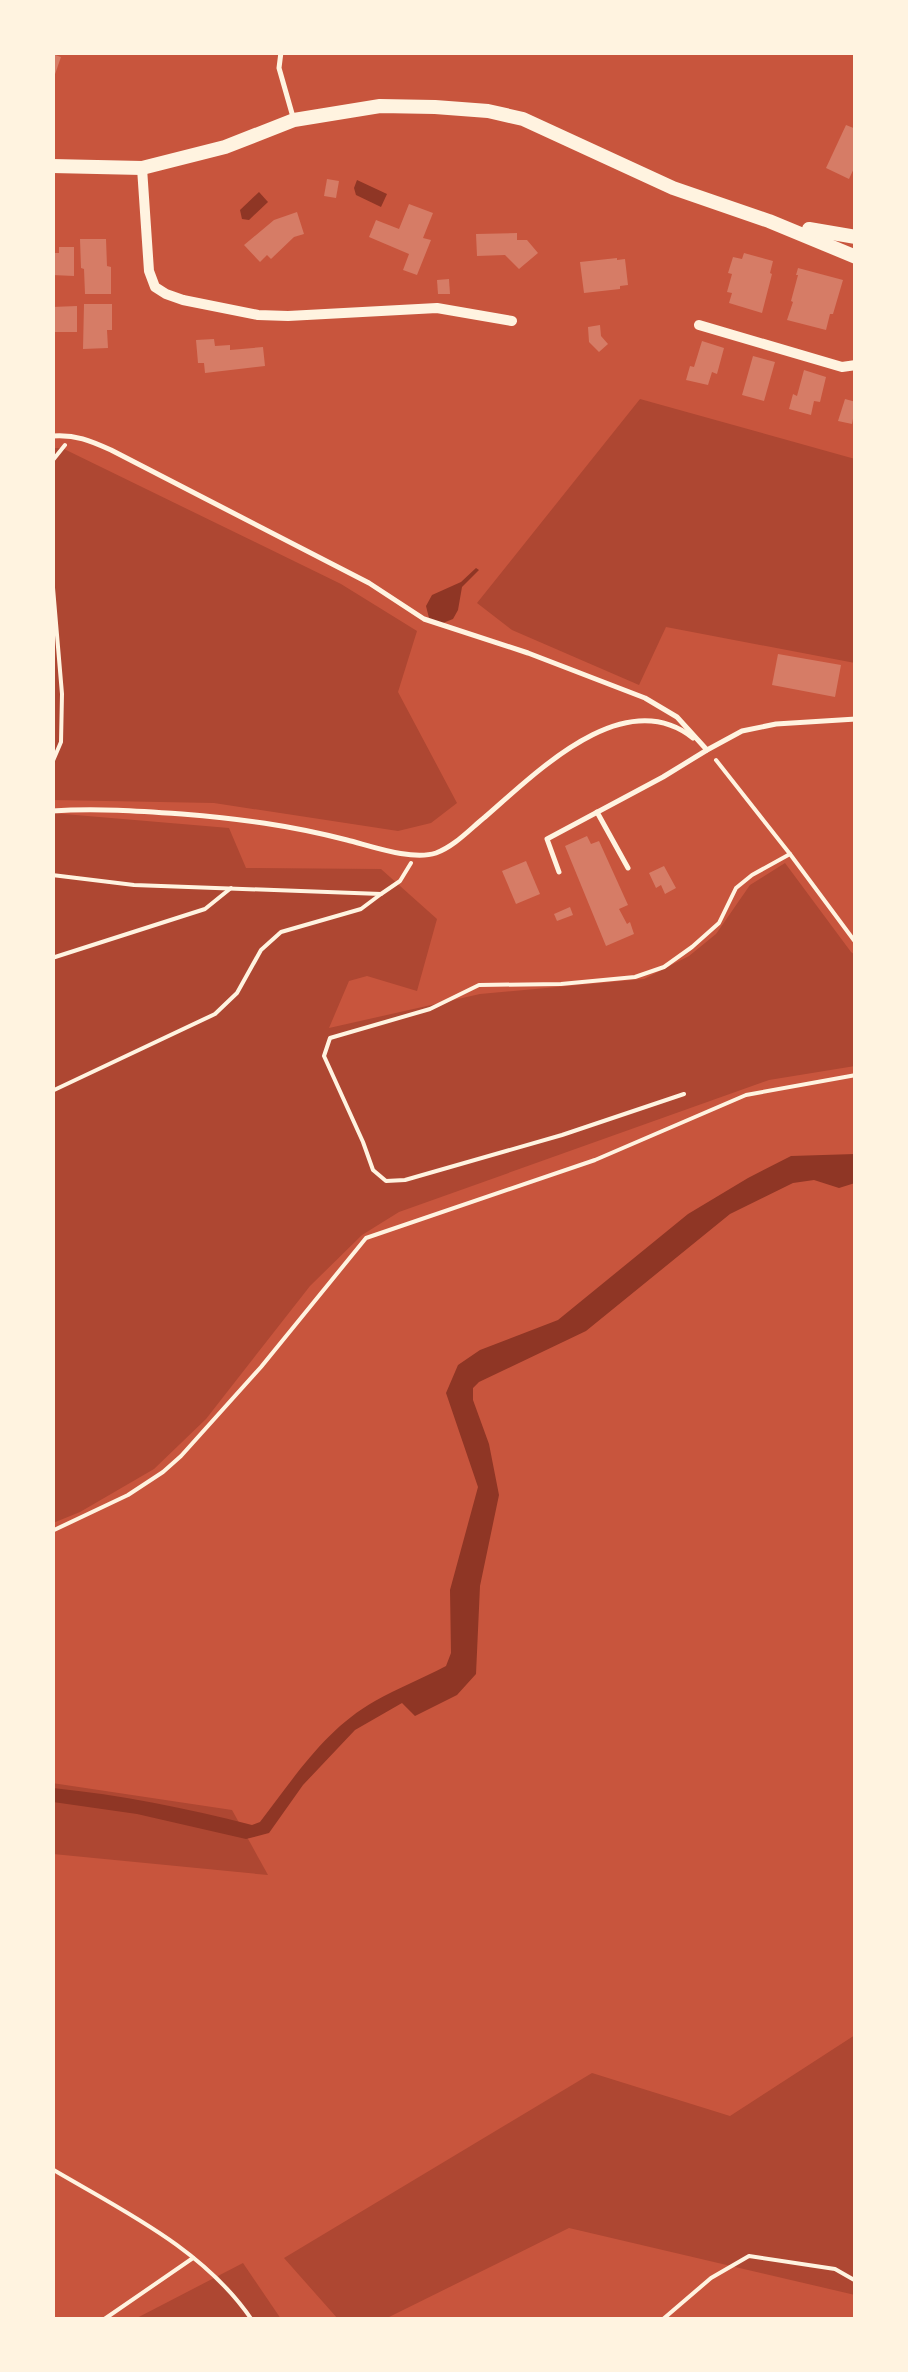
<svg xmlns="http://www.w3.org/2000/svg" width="908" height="2372" font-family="Helvetica,sans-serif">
	<rect width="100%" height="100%" fill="#c8553d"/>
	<!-- green -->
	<g fill="#ae4732">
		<path d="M 640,399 L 855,459 L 855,663 L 666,627 L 639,685 L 512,630 L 477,603 Z"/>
		<path d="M 52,448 L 62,448 L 341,584 L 417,631 L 398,692 L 457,803 L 431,823 L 398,831 L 214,803 L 53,800 Z"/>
		<path d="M 52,813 L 229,828 L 246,868 L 381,869 L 437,919 L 417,991 L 367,976 L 349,981 L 329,1028 L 480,994 L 644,979 L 689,956 L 716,934 L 750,885 L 785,863 L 851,952 L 855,955 L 855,1066 L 769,1080 L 399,1212 L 362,1235 L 310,1286 L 206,1419 L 154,1469 L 80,1512 L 53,1523 Z"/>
		<path d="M 52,1783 L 232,1810 L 268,1875 L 53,1854 Z"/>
		<path d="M 855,2035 L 855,2295 L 569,2228 L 385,2319 L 338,2319 L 284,2258 L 592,2073 L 730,2116 Z"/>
		<path d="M 243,2263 L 281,2319 L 133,2320 Z"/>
	</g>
	<!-- water -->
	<g fill="#8f3625">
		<path d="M 357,180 L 387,194 L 381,207 L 356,195 L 354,188 Z"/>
		<path d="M 259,192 L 268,202 L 249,220 L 242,219 L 240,210 Z"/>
		<path d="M 476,568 L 479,570 L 462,587 L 458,610 L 453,619 L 438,625 L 429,618 L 426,606 L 432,595 L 461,582 Z"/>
		<path d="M 855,1154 L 855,1183 L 839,1188 L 814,1180 L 793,1183 L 730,1214 L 586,1331 L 479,1382 L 473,1388 L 473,1400 L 489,1444 L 499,1495 L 480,1586 L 476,1674 L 457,1695 L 415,1716 L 402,1703 L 355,1730 L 303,1785 L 269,1833 L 246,1839 L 137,1814 L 53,1802 L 53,1788 C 121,1795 186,1808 252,1825 L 260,1822 C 294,1778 325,1729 375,1701 C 398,1688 423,1678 446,1666 L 451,1653 L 450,1590 L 478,1487 L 446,1393 L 458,1365 L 480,1350 L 558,1320 L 688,1214 L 748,1178 L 791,1156 Z"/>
	</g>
	<!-- building -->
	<g fill="#d67c66">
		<path d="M 52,54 L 61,57 L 53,80 L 52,80 Z"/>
		<path d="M 846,125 L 856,129 L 856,164 L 849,179 L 826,168 Z"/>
		<path d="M 327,179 L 339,181 L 336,198 L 324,196 Z"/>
		<path d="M 409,204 L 433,213 L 423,238 L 431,240 L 417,275 L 403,270 L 409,254 L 369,237 L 376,220 L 399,229 Z"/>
		<path d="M 297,212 L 304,234 L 294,237 L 271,259 L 267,255 L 260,262 L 244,245 L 274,220 Z"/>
		<path d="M 517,233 L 517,240 L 527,240 L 538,253 L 519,269 L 505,255 L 477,256 L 476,234 Z"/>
		<path d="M 80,239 L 106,239 L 107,266 L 111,267 L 111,294 L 85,294 L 84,269 L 81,268 Z"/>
		<path d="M 59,247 L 74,247 L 74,276 L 52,275 L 52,253 L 59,253 Z"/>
		<path d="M 744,253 L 773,261 L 770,273 L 772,274 L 762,313 L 729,303 L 732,293 L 727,292 L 732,274 L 728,273 L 733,257 L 742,259 Z"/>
		<path d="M 617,258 L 617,260 L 625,259 L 628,285 L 620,286 L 620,289 L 584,293 L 580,262 Z"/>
		<path d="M 798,268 L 843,280 L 833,314 L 830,314 L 826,330 L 787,320 L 793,302 L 791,301 L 798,275 L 796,275 Z"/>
		<path d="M 449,279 L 450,294 L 438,294 L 437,280 Z"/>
		<path d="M 84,304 L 112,304 L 112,330 L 107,330 L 108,348 L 83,349 Z"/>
		<path d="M 77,306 L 77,332 L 52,332 L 52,307 Z"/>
		<path d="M 600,325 L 601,336 L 608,344 L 599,352 L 589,342 L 588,327 Z"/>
		<path d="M 214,339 L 215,346 L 230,345 L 230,350 L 263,347 L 265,366 L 205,373 L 204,363 L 198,363 L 196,340 Z"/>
		<path d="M 702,341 L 724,348 L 717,374 L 712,372 L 708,385 L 686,380 L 690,366 L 694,367 Z"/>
		<path d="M 753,356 L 775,362 L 764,401 L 742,395 Z"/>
		<path d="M 804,370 L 826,377 L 820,402 L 814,401 L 811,415 L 789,409 L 793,394 L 797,396 Z"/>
		<path d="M 845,399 L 856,402 L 852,424 L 838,421 Z"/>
		<path d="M 778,654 L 841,665 L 835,697 L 772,685 Z"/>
		<path d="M 587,836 L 591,844 L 599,841 L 628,905 L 619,909 L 627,924 L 630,922 L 634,934 L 606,946 L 565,846 Z"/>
		<path d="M 526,861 L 540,894 L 516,904 L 502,871 Z"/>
		<path d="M 664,866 L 676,888 L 665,894 L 661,885 L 656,888 L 649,873 Z"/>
		<path d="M 570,907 L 573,915 L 557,921 L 554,914 Z"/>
	</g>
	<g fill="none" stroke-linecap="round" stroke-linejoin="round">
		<!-- path -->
		<g stroke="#fff3e0" stroke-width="4">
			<path d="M 52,516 L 53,460 L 65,445"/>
			<path d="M 52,576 L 62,694 L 61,742 L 52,763"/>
			<path d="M 716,760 L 790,854 L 856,943"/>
			<path d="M 52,875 L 134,885 L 381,894 L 400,881 L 411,863"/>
			<path d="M 52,958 L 205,909 L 231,888"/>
			<path d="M 52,1091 L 215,1014 L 237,993 L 261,950 L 281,932 L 361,909 L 381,894"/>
			<path d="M 684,1094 L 562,1135 L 405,1180 L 386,1181 L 373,1170 L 363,1142 L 324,1056 L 330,1038 L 430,1009 L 479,985 L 561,984 L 635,977 L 664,967 L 692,947 L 719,923 L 736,888 L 752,875 L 790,854"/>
			<path d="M 52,1531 L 128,1495 L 163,1472 L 181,1456 L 261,1367 L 366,1238 L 595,1160 L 746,1095 L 856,1075"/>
			<path d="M 52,2169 C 123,2211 204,2249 252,2320"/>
			<path d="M 103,2320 L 193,2258"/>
			<path d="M 662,2320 L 711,2278 L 749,2256 L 835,2269 L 856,2281"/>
		</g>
		<!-- service -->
		<g stroke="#fff3e0" stroke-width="5">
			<path d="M 281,52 L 279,68 L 293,117"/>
			<path d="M 52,436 C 75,434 91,441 111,450 L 369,583 L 424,619 L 528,653 L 645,698 L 677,717 L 707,750"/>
			<path d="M 52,811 C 96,808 139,811 182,814 C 241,819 289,825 347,840 C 371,846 412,861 436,853 C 455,846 470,829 485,817 C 536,773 624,683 693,738"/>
			<path d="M 597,812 L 628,868"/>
			<path d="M 559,872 L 547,839 L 663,777 L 707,750 L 742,731 L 776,724 L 856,719"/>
		</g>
		<!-- minor -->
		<g stroke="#fff3e0" stroke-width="10">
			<path d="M 142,168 L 149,271 L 155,287 L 166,294 L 183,300 L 258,315 L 288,316 L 437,308 L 512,321"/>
			<path d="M 699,325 L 842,367 L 856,365"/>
		</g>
		<!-- secondary -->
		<g stroke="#fff3e0" stroke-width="14">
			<path d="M 52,166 L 142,168 L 225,147 L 294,120 L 380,106 L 435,107 L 488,111 L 523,119 L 673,188 L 769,221 L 856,257"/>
			<path d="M 809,229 L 856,237"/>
		</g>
	</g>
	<!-- border -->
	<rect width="908" height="2372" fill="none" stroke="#fff3e0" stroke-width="110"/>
</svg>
